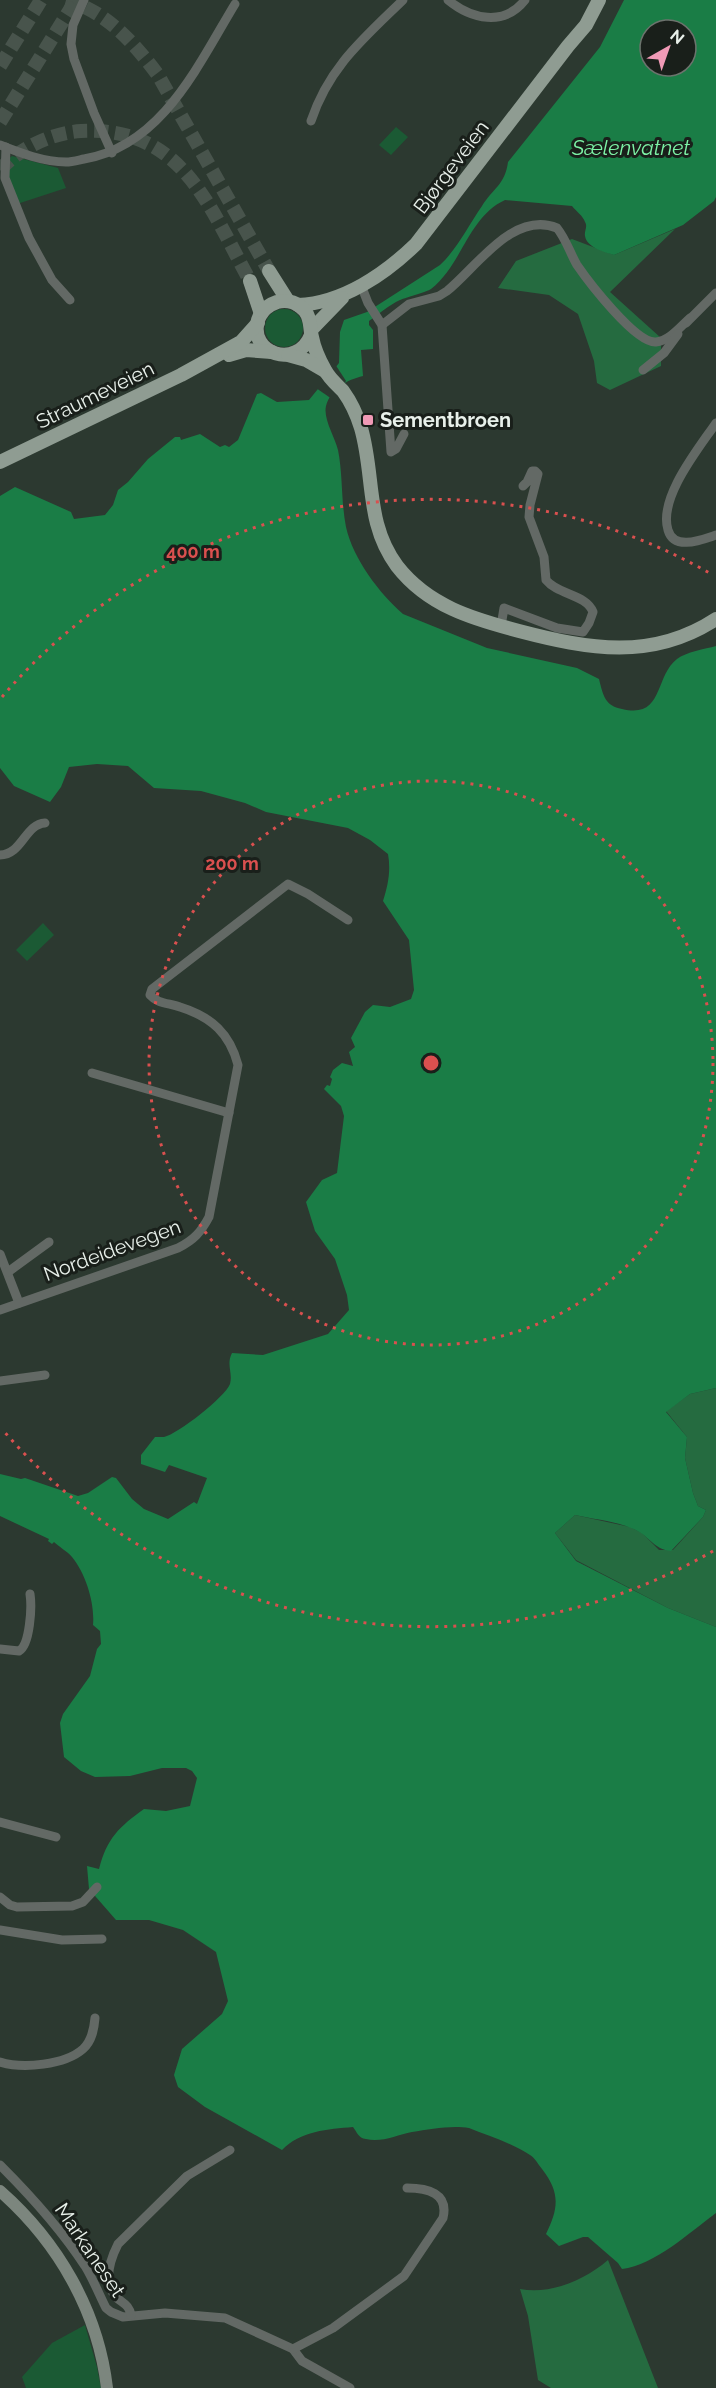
<svg xmlns="http://www.w3.org/2000/svg" width="716" height="2388" font-family="Raleway,sans-serif">
	<rect width="100%" height="100%" fill="#2c3930"/>
	<!-- green -->
	<g fill="#1b5a34">
		<path d="M 396,127 L 408,137 L 391,155 L 379,145 Z"/>
		<path d="M 12,156 L 58,168 L 66,188 L 17,204 L 9,182 L 7,160 Z"/>
		<circle cx="284" cy="328" r="19"/>
		<path d="M 43,923 L 54,935 L 27,961 L 16,950 Z"/>
		<path d="M 85,2325 L 97,2367 L 101,2388 L 26,2388 L 22,2377 L 52,2343 Z"/>
	</g>
	<!-- forest -->
	<g fill="#256b40">
		<path d="M 675,229 L 610,292 L 661,338 L 661,366 L 610,390 L 597,383 L 594,361 L 578,314 L 549,295 L 498,288 L 516,261 L 572,239 L 614,255 Z"/>
		<path d="M 716,1388 L 716,1627 L 668,1608 L 576,1560 L 555,1533 L 575,1515 L 630,1527 L 642,1533 L 659,1550 L 673,1550 L 703,1517 L 706,1510 L 698,1506 L 693,1493 L 685,1458 L 687,1437 L 666,1411 L 690,1394 Z"/>
		<path d="M 608,2260 L 658,2388 L 551,2388 L 538,2380 L 528,2316 L 520,2289 C 550,2295 585,2280 608,2260 Z"/>
	</g>
	<!-- water -->
	<path fill="#1a7d46" fill-rule="evenodd" d="M 624,0 L 716,0 L 716,197 L 714,201 L 683,225 L 614,255 C 605,252 587,248 585,236 C 584,231 588,227 585,222 C 583,216 576,211 572,206 L 505,200 C 468,217 462,265 431,289 C 427,292 407,297 400,300 C 389,305 379,314 369,321 L 369,325 L 373,330 L 373,349 L 361,350 L 363,376 C 347,380 331,388 326,406 C 323,419 335,437 338,450 C 343,475 341,502 346,527 C 353,559 380,594 403,614 L 487,648 L 577,668 L 599,679 C 603,695 605,706 622,709 C 664,719 654,677 677,659 C 686,652 705,649 716,646 L 716,1388 L 690,1394 L 666,1412 L 687,1437 L 685,1458 L 693,1493 L 698,1506 L 706,1510 L 703,1517 L 671,1551 C 652,1549 649,1534 631,1528 C 614,1521 593,1519 575,1515 L 555,1533 L 576,1561 L 668,1608 L 716,1627 L 716,2213 C 690,2232 655,2265 622,2269 L 618,2263 L 588,2237 L 583,2237 L 559,2246 L 546,2234 C 559,2208 560,2192 542,2169 C 538,2164 535,2158 530,2155 C 512,2143 489,2136 469,2128 C 452,2125 430,2129 412,2132 C 397,2135 381,2143 366,2139 C 358,2138 357,2132 353,2127 C 328,2129 300,2131 282,2150 L 205,2107 L 178,2087 L 174,2075 L 182,2049 L 222,2014 L 228,2001 L 216,1952 L 183,1930 L 149,1920 L 116,1920 L 89,1889 L 87,1866 L 99,1869 C 107,1838 119,1827 144,1809 L 166,1811 L 190,1806 L 197,1778 L 192,1771 L 186,1768 L 162,1768 L 130,1776 L 95,1777 L 81,1771 L 64,1757 L 60,1723 L 63,1714 L 90,1676 L 97,1649 L 101,1644 L 100,1631 L 93,1625 C 95,1604 86,1574 72,1557 C 67,1551 59,1547 54,1542 L 52,1544 L 48,1541 L 49,1539 L 0,1516 L 0,1474 L 21,1479 L 25,1478 L 78,1496 L 88,1493 L 112,1477 L 116,1478 L 132,1499 L 144,1509 L 168,1519 L 194,1502 L 197,1504 L 207,1478 L 169,1465 L 165,1472 L 141,1464 L 141,1455 L 155,1437 C 158,1437 161,1437 164,1437 C 178,1434 225,1397 230,1384 C 233,1373 226,1364 232,1353 L 263,1355 L 328,1334 L 349,1310 L 347,1295 L 335,1259 L 315,1231 L 306,1202 L 322,1180 L 337,1173 L 344,1116 L 341,1106 L 324,1089 L 327,1085 L 330,1086 L 332,1079 L 330,1077 L 333,1070 L 342,1063 L 353,1066 L 349,1052 L 355,1047 L 351,1038 L 365,1012 L 373,1005 L 390,1007 L 411,999 L 414,990 L 409,940 L 383,901 C 388,885 391,871 388,854 L 370,840 L 348,828 L 266,812 L 245,803 L 201,791 L 154,788 L 128,766 L 97,764 L 69,767 L 61,787 L 50,802 L 14,786 L 0,768 L 0,496 L 15,487 L 71,512 L 74,519 L 105,515 L 113,505 L 118,490 L 128,482 L 148,459 L 175,437 L 180,437 L 181,440 L 200,434 L 220,447 L 225,445 L 229,447 L 238,440 L 257,394 L 261,393 L 277,402 L 309,400 L 339,363 L 340,332 L 344,320 L 367,312 L 440,265 C 458,248 468,226 482,206 C 493,188 505,185 508,162 L 600,47 ZM 650,30 L 686,30 L 686,66 L 650,66 Z"/>
	<!-- pier -->
	<path fill="#2c3930" d="M 335,364 L 346,381 L 332,399 L 316,388 Z"/>
	<g fill="none" stroke-linecap="round" stroke-linejoin="round">
		<!-- primary-tunnel -->
		<g stroke="#48544c" stroke-width="14" stroke-dasharray="14 7" stroke-linecap="butt">
			<path d="M 66,0 C 106,11 134,43 158,75 L 269,271"/>
			<path d="M 0,66 L 41,0"/>
			<path d="M 0,122 L 76,0"/>
			<path d="M 0,170 C 19,148 52,133 81,131 C 182,126 209,206 250,281"/>
		</g>
		<!-- street -->
		<g stroke="#636965" stroke-width="9">
			<path d="M 84,0 L 73,25 L 71,44 L 74,59 L 94,113 L 112,153"/>
			<path d="M 448,0 C 471,19 504,27 525,0"/>
			<path d="M 311,121 C 329,67 363,39 403,0"/>
			<path d="M 0,145 C 20,153 44,162 66,162 C 72,162 79,160 84,159 C 162,146 198,65 235,4"/>
			<path d="M 6,147 L 5,178 L 29,238 L 52,280 L 70,300"/>
			<path d="M 361,285 L 368,303 L 382,325 L 391,452 L 396,449 L 404,434"/>
			<path d="M 686,323 L 716,293"/>
			<path d="M 382,325 L 409,304 L 439,296 L 447,291 C 476,268 513,210 557,228 C 566,239 570,253 577,265 C 588,281 636,344 656,342 C 669,341 680,327 690,318"/>
			<path d="M 643,370 L 664,353 L 678,334"/>
			<path d="M 716,423 C 699,448 658,498 668,530 C 674,551 701,540 716,535"/>
			<path d="M 501,626 L 504,608 L 557,628 L 583,632 L 589,623 L 593,612 C 586,594 558,595 546,580 L 544,557 L 529,517 L 530,505 L 538,474 L 535,471 L 532,471 L 527,482 L 523,486"/>
			<path d="M 0,855 C 22,855 25,824 45,823"/>
			<path d="M 92,1073 L 229,1113"/>
			<path d="M 0,1254 L 19,1303"/>
			<path d="M 8,1272 L 49,1242"/>
			<path d="M 0,1310 L 178,1248 C 194,1240 201,1232 209,1217 L 238,1065 C 230,1034 212,1017 180,1007 C 169,1003 158,1004 150,995 L 152,989 L 288,884 L 308,894 L 348,920"/>
			<path d="M 0,1381 L 45,1375"/>
			<path d="M 0,1649 L 19,1651 C 30,1645 32,1607 30,1594"/>
			<path d="M 0,1822 L 56,1837"/>
			<path d="M 0,1897 L 10,1905 L 17,1907 L 72,1906 L 83,1902 L 97,1887"/>
			<path d="M 0,1930 L 62,1940 L 102,1939"/>
			<path d="M 0,2062 C 23,2069 65,2065 83,2049 C 92,2041 94,2029 95,2018"/>
			<path d="M 0,2165 C 31,2196 61,2229 85,2266 C 93,2279 99,2294 106,2308 L 111,2312 L 123,2317 L 165,2313 L 225,2318 L 293,2349 L 302,2361 L 350,2388"/>
			<path d="M 131,2315 C 129,2305 124,2304 117,2298 C 102,2283 110,2260 118,2244 L 187,2176 L 230,2150"/>
			<path d="M 293,2349 L 333,2328 L 404,2276 L 443,2218 C 449,2193 427,2188 407,2188"/>
		</g>
		<!-- secondary -->
		<path stroke="#7c867e" stroke-width="12" d="M 0,2191 C 58,2242 98,2311 107,2388"/>
		<!-- primary -->
		<g stroke="#8f9c92" stroke-width="14">
			<path d="M 269,271 L 288,301"/>
			<path d="M 250,281 L 261,314"/>
			<path d="M 298,305 C 343,303 385,274 416,244 L 568,46 L 586,25 L 599,0"/>
			<path d="M 312,329 L 342,298"/>
			<path d="M 311,335 C 297,370 248,354 258,320 C 261,311 268,305 277,302 C 288,299 299,303 305,311 C 312,320 309,328 312,337 C 314,348 320,361 325,370 C 329,378 337,385 343,391 C 351,402 357,415 361,428 C 375,476 365,523 397,566 C 428,606 473,619 519,631 C 588,649 652,661 716,619"/>
			<path d="M 229,355 L 246,350 L 272,352"/>
			<path d="M 288,355 L 306,360 L 325,371"/>
			<path d="M 0,462 L 181,375 L 241,342 L 258,323"/>
		</g>
	</g>
	<!-- distance rings -->
	<g fill="none" stroke="#da504f" stroke-width="3" stroke-dasharray="3 6">
		<circle cx="431" cy="1063" r="282"/>
		<path d="M713 1551A564 564 0 0 1 2 1429M2 697A564 564 0 0 1 713 575"/>
	</g>
	<!-- markers -->
	<rect fill="#f09ab6" stroke="#191f1a" stroke-width="2" x="362" y="414" width="12" height="12" rx="3"/>
	<g text-anchor="middle" dominant-baseline="central" stroke-width="6" stroke-linejoin="round" paint-order="stroke">
		<!-- street labels -->
		<g font-size="20" fill="#e8f0ea" stroke="#191f1a">
			<text transform="translate(451 167) rotate(-53)">Bjørgeveien</text>
			<text transform="translate(95 395) rotate(-26)">Straumeveien</text>
			<text transform="translate(112 1250) rotate(-20)">Nordeidevegen</text>
			<text transform="translate(90 2250) rotate(56)">Markaneset</text>
		</g>
		<!-- poi labels -->
		<g font-size="20" font-weight="bold" fill="#e8f0ea" stroke="#191f1a" text-anchor="start">
			<text x="380" y="420">Sementbroen</text>
		</g>
		<!-- water labels -->
		<g font-size="21" font-style="italic" fill="#7df3a6" stroke="#191f1a">
			<text x="631" y="147">Sælenvatnet</text>
		</g>
	</g>
	<circle cx="431" cy="1063" r="9" fill="#da504f" stroke="#191f1a" stroke-width="3"/>
	<g font-size="18" text-anchor="middle" font-weight="bold" fill="#da504f" stroke="#191f1a" stroke-width="6" stroke-linejoin="round" paint-order="stroke">
		<text x="193" y="558">400 m</text>
		<text x="232" y="870">200 m</text>
	</g>
	<!-- north arrow -->
	<g transform="translate(668 48) rotate(40)"><circle r="28" fill="#191f1a" stroke="#6c736d" stroke-width="1.5"/>
	<path d="M0-4.5L10 22L0 15L-10 22Z" fill="#f09ab6"/>
	<text y="-9" font-size="16" font-weight="bold" text-anchor="middle" fill="#e8f0ea">N</text>
	</g>
</svg>
